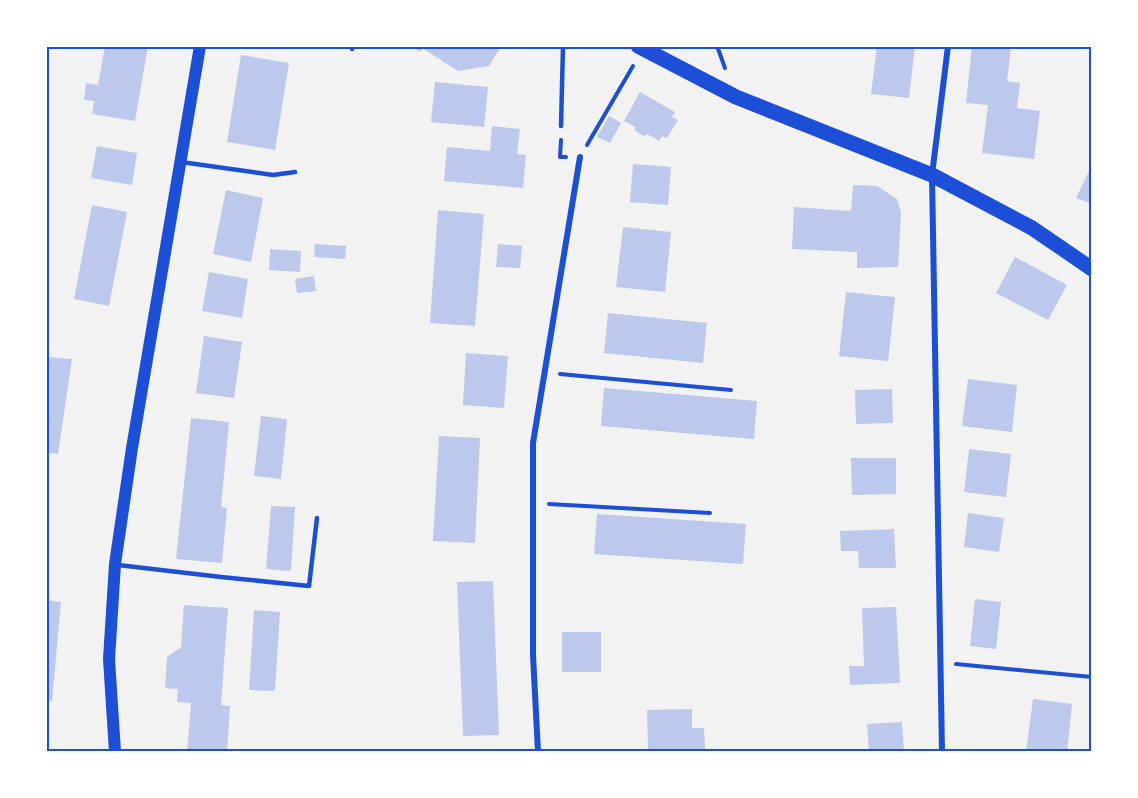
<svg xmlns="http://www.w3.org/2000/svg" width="1138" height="798" font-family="Rubik,sans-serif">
	<rect width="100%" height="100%" fill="#f2f2f2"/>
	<!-- building -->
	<g fill="#bdc9ec">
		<path d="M 105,46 L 148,46 L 135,121 L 92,114 L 94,101 L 84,100 L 86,83 L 98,85 Z"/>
		<path d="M 411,46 L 501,46 L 489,66 L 458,71 L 422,48 L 420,52 Z"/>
		<path d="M 877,46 L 915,46 L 909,98 L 871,94 Z"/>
		<path d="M 972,46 L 1011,46 L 1007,81 L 1020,83 L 1017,108 L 1040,111 L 1034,159 L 982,153 L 988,105 L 966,103 Z"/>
		<path d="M 241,55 L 289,63 L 275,150 L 227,142 Z"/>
		<path d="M 435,82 L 488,87 L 484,127 L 431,122 Z"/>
		<path d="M 640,92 L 675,112 L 672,117 L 678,120 L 667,138 L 662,136 L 659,141 L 647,134 L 644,136 L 635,131 L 635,127 L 624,121 Z"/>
		<path d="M 609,116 L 621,123 L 610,143 L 597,137 Z"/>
		<path d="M 492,126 L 520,129 L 517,154 L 526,155 L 523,188 L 444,181 L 447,147 L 490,151 Z"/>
		<path d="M 97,146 L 137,153 L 132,185 L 91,178 Z"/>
		<path d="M 633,164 L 671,167 L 668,205 L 630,202 Z"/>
		<path d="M 1092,165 L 1092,204 L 1076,198 Z"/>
		<path d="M 853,185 L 877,186 L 897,199 L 901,213 L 898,267 L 857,268 L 857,252 L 792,249 L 794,207 L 851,211 Z"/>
		<path d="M 226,190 L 263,198 L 251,262 L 213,254 Z"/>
		<path d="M 92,205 L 127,212 L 109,306 L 74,299 Z"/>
		<path d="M 438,210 L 484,214 L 475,326 L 430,323 Z"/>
		<path d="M 623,227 L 671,232 L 665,292 L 616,287 Z"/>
		<path d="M 315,244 L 346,246 L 345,259 L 314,257 Z"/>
		<path d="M 498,244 L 522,246 L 520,268 L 496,267 Z"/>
		<path d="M 270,249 L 301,251 L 300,272 L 269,270 Z"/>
		<path d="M 1015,257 L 1067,285 L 1048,320 L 996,293 Z"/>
		<path d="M 209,272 L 248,279 L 242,318 L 202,311 Z"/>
		<path d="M 314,276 L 316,291 L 297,293 L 295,279 Z"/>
		<path d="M 846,292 L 895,297 L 888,361 L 839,356 Z"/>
		<path d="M 608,313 L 707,323 L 703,363 L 604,353 Z"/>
		<path d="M 204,336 L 242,342 L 234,398 L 196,393 Z"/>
		<path d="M 466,353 L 508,356 L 504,408 L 463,405 Z"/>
		<path d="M 46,357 L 72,359 L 58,454 L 46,453 Z"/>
		<path d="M 968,379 L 1017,385 L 1012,432 L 962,426 Z"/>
		<path d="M 604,388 L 757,401 L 754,439 L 601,426 Z"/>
		<path d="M 892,389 L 893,423 L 856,424 L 855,390 Z"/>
		<path d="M 261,416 L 287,419 L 281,479 L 254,476 Z"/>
		<path d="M 191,418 L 229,422 L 221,507 L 227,508 L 222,563 L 176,559 Z"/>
		<path d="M 439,436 L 480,438 L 475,543 L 433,541 Z"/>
		<path d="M 969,449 L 1011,454 L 1006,497 L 964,492 Z"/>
		<path d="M 851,458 L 896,458 L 896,494 L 852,495 Z"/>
		<path d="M 271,506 L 295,507 L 291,571 L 266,569 Z"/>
		<path d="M 968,513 L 1004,518 L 999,552 L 964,547 Z"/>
		<path d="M 597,514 L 746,524 L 743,564 L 594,554 Z"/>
		<path d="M 894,529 L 896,568 L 859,568 L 858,551 L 841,551 L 840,531 Z"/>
		<path d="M 493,581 L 499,735 L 463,736 L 457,582 Z"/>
		<path d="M 975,599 L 1001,602 L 996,649 L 970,646 Z"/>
		<path d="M 46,600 L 61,602 L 52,701 L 46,700 Z"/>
		<path d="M 184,605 L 228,608 L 221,705 L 230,706 L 227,752 L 187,752 L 191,703 L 177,702 L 178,689 L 165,688 L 167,657 L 181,647 Z"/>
		<path d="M 896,607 L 900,683 L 850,685 L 849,666 L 864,666 L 862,608 Z"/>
		<path d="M 254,610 L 280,612 L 275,691 L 249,690 Z"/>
		<rect x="562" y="632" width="39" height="40"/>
		<path d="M 1033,699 L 1072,704 L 1067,752 L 1026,752 Z"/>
		<path d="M 692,709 L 692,728 L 704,728 L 705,749 L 648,749 L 647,710 Z"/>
		<path d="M 902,722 L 904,752 L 869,752 L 867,724 Z"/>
	</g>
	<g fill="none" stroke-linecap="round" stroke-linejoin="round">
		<!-- path -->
		<g stroke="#1d4ed8" stroke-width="4">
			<path d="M 717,46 L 725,68"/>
			<path d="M 561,140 L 560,157 L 566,157"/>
			<path d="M 587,145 L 633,66"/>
			<path d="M 560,374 L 731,390"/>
			<path d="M 549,504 L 710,513"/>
			<path d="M 956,664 L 1092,677"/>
		</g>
		<!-- service -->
		<g stroke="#1d4ed8" stroke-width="4.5">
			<path d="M 352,49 L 353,46"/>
			<path d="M 561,126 L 563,46"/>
			<path d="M 181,162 L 273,175 L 295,172"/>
			<path d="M 118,565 L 221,577 L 309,586 L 317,518"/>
		</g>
		<!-- minor -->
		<g stroke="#1d4ed8" stroke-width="6">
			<path d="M 538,752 L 533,655 L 533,443 L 580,157"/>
			<path d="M 942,752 L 932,175 L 948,46"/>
		</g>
		<!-- secondary -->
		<path stroke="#1d4ed8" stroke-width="12" d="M 115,752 L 109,659 L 115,564 L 132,448 L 200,46"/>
		<!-- primary -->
		<path stroke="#1d4ed8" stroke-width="15" d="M 638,46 L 736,97 L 932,175 L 1032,228 L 1092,269"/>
	</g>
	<!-- border -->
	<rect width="1138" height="798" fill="none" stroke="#ffffff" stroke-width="96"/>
	<rect x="48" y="48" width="1042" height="702" fill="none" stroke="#1d4ed8" stroke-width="2"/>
</svg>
